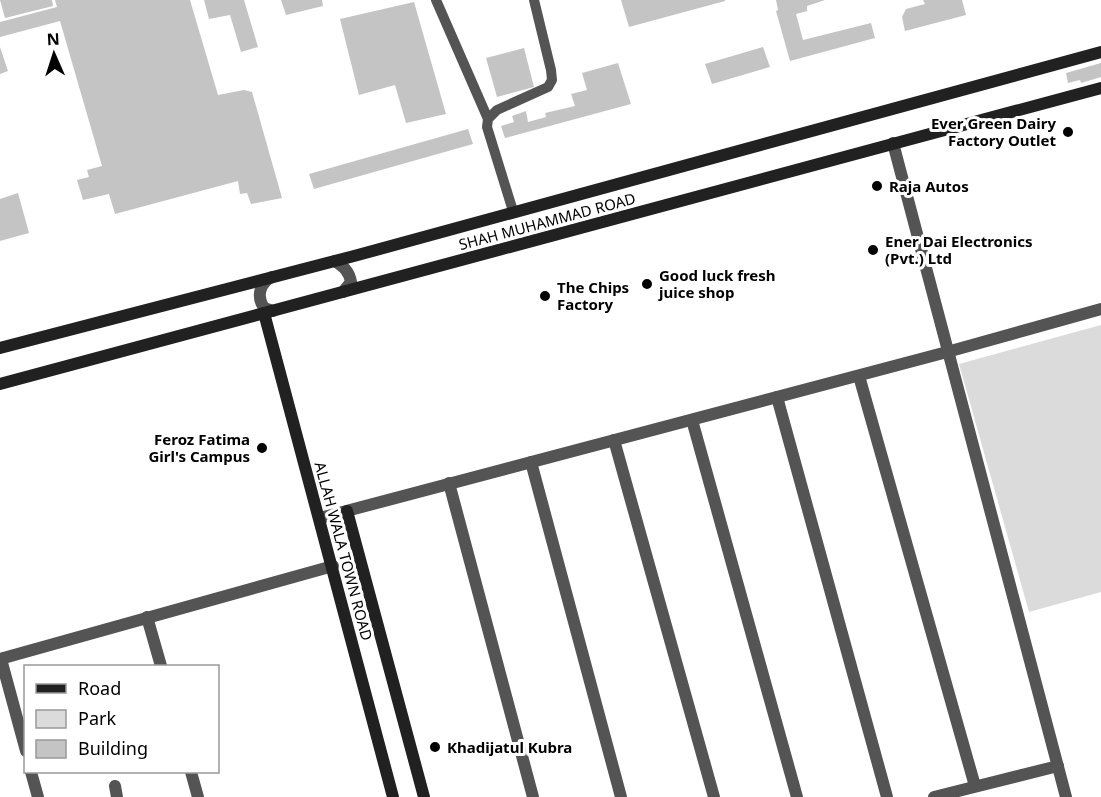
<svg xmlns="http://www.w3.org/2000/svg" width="1101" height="797" font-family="'Noto Sans',sans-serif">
	<rect width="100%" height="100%" fill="#fff"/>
	<!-- green -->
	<path fill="#dbdbdb" d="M 1101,325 L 1101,592 L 1029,612 L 959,364 Z"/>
	<!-- building -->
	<g fill="#c4c4c4">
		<path d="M 0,0 L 52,0 L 53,6 L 5,18 Z"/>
		<path d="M 55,0 L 190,0 L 218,95 L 244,90 L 252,92 L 282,198 L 251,204 L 247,193 L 240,194 L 238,181 L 115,214 L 109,194 L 83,200 L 77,180 L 89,177 L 87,170 L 102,166 L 60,21 L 0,37 L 0,22 L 57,7 Z"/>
		<path d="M 204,0 L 244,0 L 258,47 L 241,52 L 230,15 L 209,19 Z"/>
		<path d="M 281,0 L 322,0 L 323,6 L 286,15 Z"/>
		<path d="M 621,0 L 725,0 L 725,1 L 629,27 Z"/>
		<path d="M 776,0 L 825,0 L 807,6 L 807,11 L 796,14 L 803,40 L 871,23 L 875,38 L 790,61 L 776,11 L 778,10 Z"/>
		<path d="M 923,0 L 962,0 L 966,15 L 905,31 L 902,17 L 906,9 L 925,4 Z"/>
		<path d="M 414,2 L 446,114 L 406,123 L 395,85 L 359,95 L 340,19 Z"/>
		<path d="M 0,47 L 8,71 L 0,74 Z"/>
		<path d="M 763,47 L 770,67 L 712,84 L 705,64 Z"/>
		<path d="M 524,48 L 534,87 L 497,97 L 486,58 Z"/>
		<path d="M 618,63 L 631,104 L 505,138 L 501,126 L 514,122 L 512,116 L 526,111 L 528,122 L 546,117 L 545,113 L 575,106 L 571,94 L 587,90 L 582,73 Z"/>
		<path d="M 1101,63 L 1101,77 L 1081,83 L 1080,80 L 1068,83 L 1066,73 Z"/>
		<path d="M 468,129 L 473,144 L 314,189 L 309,174 Z"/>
		<path d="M 18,193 L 29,233 L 0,241 L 0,199 Z"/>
	</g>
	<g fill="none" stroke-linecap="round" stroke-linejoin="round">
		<!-- service -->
		<g stroke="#545454" stroke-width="10">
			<path d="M 436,0 L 488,119"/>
			<path d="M 513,211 L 487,127 L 488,119 L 497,110 L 548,87 L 552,80 L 551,70 L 534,0"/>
		</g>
		<!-- minor -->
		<g stroke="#545454" stroke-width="12">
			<path d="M 893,143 L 1066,797"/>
			<path d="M 859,376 L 975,786"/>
			<path d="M 777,397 L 887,797"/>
			<path d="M 692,420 L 797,797"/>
			<path d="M 614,440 L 714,797"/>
			<path d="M 531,462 L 621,797"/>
			<path d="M 449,483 L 533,797"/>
			<path d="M 320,518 L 947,352 L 1101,309"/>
			<path d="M 147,617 L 161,666"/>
			<path d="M 0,659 L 333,566"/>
			<path d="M 1,659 L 26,751"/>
			<path d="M 31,772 L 38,797"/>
			<path d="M 191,772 L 198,797"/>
			<path d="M 115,786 L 117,797"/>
			<path d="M 934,797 L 1058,766"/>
		</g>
		<!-- tertiary -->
		<g stroke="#545454" stroke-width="12">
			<path d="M 335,261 C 344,267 349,271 351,282 L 343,292"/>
			<path d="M 272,277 C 260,283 256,296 264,308 L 273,311"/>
		</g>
		<!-- secondary -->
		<g stroke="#212121" stroke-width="12">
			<path d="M 264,313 L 393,797"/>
			<path d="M 0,348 L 354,256 L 1101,52"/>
			<path d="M 0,384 L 1101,88"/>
			<path d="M 347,511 L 424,797"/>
		</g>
	</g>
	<!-- markers -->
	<g fill="#000" stroke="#fff" stroke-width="2">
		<circle cx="1068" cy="132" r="6"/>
		<circle cx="877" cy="186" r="6"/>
		<circle cx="873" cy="250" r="6"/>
		<circle cx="647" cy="284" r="6"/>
		<circle cx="545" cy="296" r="6"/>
		<circle cx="262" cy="448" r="6"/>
		<circle cx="435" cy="747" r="6"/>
	</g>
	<g text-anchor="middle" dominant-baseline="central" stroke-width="6" stroke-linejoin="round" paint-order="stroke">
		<!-- poi labels -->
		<g font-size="15" font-weight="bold" fill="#000" stroke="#fff" text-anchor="start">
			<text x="1056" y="123" text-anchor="end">Ever Green Dairy<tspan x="1056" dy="17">Factory Outlet</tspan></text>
			<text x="889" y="186">Raja Autos</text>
			<text x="885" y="241">Ener Dai Electronics<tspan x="885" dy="17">(Pvt.) Ltd</tspan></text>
			<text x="659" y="275">Good luck fresh<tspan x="659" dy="17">juice shop</tspan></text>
			<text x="557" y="287">The Chips<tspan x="557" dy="17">Factory</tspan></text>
			<text x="250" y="439" text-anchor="end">Feroz Fatima<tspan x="250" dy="17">Girl's Campus</tspan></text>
			<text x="447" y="747">Khadijatul Kubra</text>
		</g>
		<!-- street labels -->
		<g font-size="15" fill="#000" stroke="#fff">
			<text transform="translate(547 221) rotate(-15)">SHAH MUHAMMAD ROAD</text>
			<text transform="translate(344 551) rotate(75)">ALLAH WALA TOWN ROAD</text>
		</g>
	</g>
	<!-- legend -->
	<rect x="24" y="665" width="195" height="108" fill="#ffffff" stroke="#999999" stroke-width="1.5"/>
	<rect x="36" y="684" width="30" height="9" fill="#212121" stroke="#999999" stroke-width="1.5"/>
	<text x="78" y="695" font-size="18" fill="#000000">Road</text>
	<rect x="36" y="710" width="30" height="18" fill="#dbdbdb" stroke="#999999" stroke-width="1.5"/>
	<text x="78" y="725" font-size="18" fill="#000000">Park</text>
	<rect x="36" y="740" width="30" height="18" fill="#c4c4c4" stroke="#999999" stroke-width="1.5"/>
	<text x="78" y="755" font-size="18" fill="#000000">Building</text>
	<!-- north arrow -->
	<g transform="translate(54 54) rotate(357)" stroke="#ffffff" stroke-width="4.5" paint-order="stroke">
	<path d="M0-4.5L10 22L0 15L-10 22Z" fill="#000000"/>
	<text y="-9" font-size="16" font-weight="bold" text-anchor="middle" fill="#000000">N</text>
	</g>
</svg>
